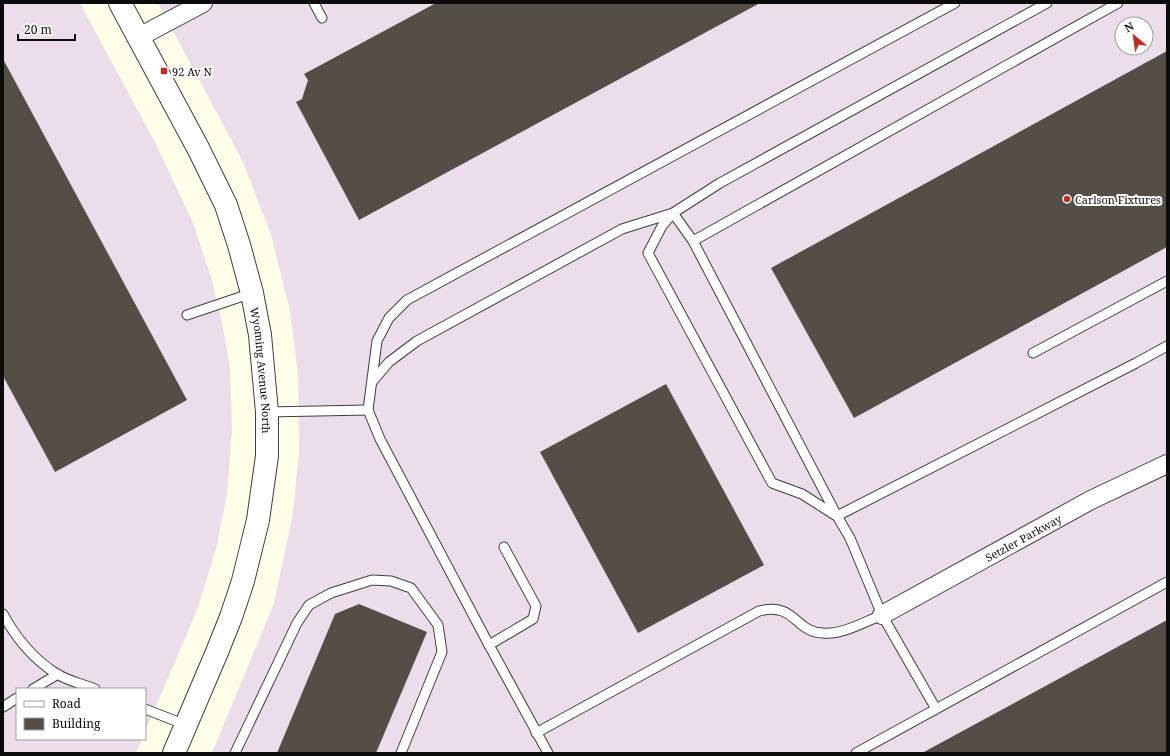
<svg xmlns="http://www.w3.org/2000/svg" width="1170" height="756" font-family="'Noto Serif',serif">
	<rect width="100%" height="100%" fill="#fffee9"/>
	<!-- industrial -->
	<g fill="#ebdeea" fill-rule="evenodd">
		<path d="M 3,3 L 80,3 L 158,148 L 193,223 L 212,280 L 222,322 L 230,368 L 232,429 L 227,495 L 216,549 L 198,608 L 145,732 L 145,689 L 17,689 L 17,739 L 142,739 L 136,753 L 3,753 Z"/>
		<path d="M 158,3 L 1167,3 L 1167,753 L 212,753 L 274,603 L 293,513 L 299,452 L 298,374 L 290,311 L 271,235 L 243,162 ZM 1122,24 L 1146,24 L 1146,48 L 1122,48 Z"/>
	</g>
	<!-- building -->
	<g fill="#544e47">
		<path d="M 436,3 L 760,3 L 359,220 L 296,102 L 302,99 L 308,80 L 304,74 Z"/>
		<path d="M 1167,51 L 1167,247 L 854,418 L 771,268 Z"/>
		<path d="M 3,59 L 187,400 L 55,472 L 3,376 Z"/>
		<path d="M 666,384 L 764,565 L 638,633 L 540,452 Z"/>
		<path d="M 359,604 L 427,632 L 376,753 L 277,753 L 335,614 Z"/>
		<path d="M 1167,620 L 1167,753 L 922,753 Z"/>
	</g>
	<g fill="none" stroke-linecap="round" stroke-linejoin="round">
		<!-- service casing -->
		<g stroke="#3e3e3e" stroke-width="11">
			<g id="service">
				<path d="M 314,3 L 322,18"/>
				<path d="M 693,241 L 1118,3"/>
				<path d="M 187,315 L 252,293"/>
				<path d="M 1033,353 L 1167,281"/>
				<path d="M 372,382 L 389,362 L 417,341 L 622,229 L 673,213 L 693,241 L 837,516 L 850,538 L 882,615 L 936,709"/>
				<path d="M 267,412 L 368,410"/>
				<path d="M 835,515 L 802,494 L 772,483 L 648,253 L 662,226 L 673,213 L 720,183 L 1047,3"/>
				<path d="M 837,516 L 1136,363 L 1167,346"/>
				<path d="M 3,614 C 16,638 33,659 57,674 C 68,681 83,684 95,689"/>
				<path d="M 489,645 L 533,619 L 536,606 L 504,547"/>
				<path d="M 33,689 L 58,674"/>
				<path d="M 3,707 L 17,698"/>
				<path d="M 145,709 L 186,725"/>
				<path d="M 536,733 L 759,611 C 796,602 794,632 823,633 C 842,635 864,622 882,615"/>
				<path d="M 235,753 L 297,623 L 309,605 L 331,593 L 372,580 L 391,581 L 411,588 L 438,625 L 442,652 L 401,753"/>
				<path d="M 548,753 L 489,645 L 380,439 L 368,410 L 377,341 L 389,318 L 407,300 L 955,3"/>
				<path d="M 856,753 L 1167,582"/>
			</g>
		</g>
		<!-- minor casing -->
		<g stroke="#3e3e3e" stroke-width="20">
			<g id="minor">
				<path d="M 139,37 L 203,3"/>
				<path id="s1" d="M 882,615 L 1091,500 L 1167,464"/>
			</g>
		</g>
		<!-- tertiary casing -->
		<g stroke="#3e3e3e" stroke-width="24">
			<g id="tertiary">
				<path id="s2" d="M 120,3 L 198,148 L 226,205 L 239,245 L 252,293 L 260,335 L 267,412 L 267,456 L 258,520 L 243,581 L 231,617 L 217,652 L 174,753"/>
			</g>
		</g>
		<!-- service -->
		<use href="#service" stroke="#fff" stroke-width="9"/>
		<!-- minor -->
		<use href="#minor" stroke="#fff" stroke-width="18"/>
		<!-- tertiary -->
		<use href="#tertiary" stroke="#fff" stroke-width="22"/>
	</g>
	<!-- markers -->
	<g fill="#bd2d20" stroke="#fff" stroke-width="1.5">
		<rect x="160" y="67" width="8" height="8" rx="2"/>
		<circle cx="1067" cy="199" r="4"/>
	</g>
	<g text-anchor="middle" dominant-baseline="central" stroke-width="4" stroke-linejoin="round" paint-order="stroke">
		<!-- poi labels -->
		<g font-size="11" fill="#0b0b0b" stroke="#fff" text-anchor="start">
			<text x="172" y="71">92 Av N</text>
			<text x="1075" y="199">Carlson Fixtures</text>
		</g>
		<!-- street labels -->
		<g font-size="11" fill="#0b0b0b" stroke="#fff">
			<text stroke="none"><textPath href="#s2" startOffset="398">Wyoming Avenue North</textPath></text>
			<text stroke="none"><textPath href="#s1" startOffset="161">Setzler Parkway</textPath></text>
		</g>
	</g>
	<!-- border -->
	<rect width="1170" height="756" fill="none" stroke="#0b0b0b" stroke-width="8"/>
	<!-- legend -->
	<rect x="16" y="688" width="130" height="52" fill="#ffffff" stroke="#9d9d9d"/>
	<rect x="24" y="701" width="20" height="6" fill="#ffffff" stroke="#9d9d9d"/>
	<text x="52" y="708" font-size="12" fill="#0b0b0b">Road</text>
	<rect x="24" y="718" width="20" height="12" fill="#544e47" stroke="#9d9d9d"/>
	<text x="52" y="728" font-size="12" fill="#0b0b0b">Building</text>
	<!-- north arrow -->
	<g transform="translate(1134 36) rotate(331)"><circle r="19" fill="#ffffff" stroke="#9d9d9d"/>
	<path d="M0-3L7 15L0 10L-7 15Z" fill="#bd2d20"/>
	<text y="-6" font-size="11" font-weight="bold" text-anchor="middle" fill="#0b0b0b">N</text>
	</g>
	<!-- scale -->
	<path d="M18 34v6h57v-6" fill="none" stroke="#0b0b0b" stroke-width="2"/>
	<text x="24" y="34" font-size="12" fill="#0b0b0b" stroke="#ffffff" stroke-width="3" paint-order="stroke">20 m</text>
</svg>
